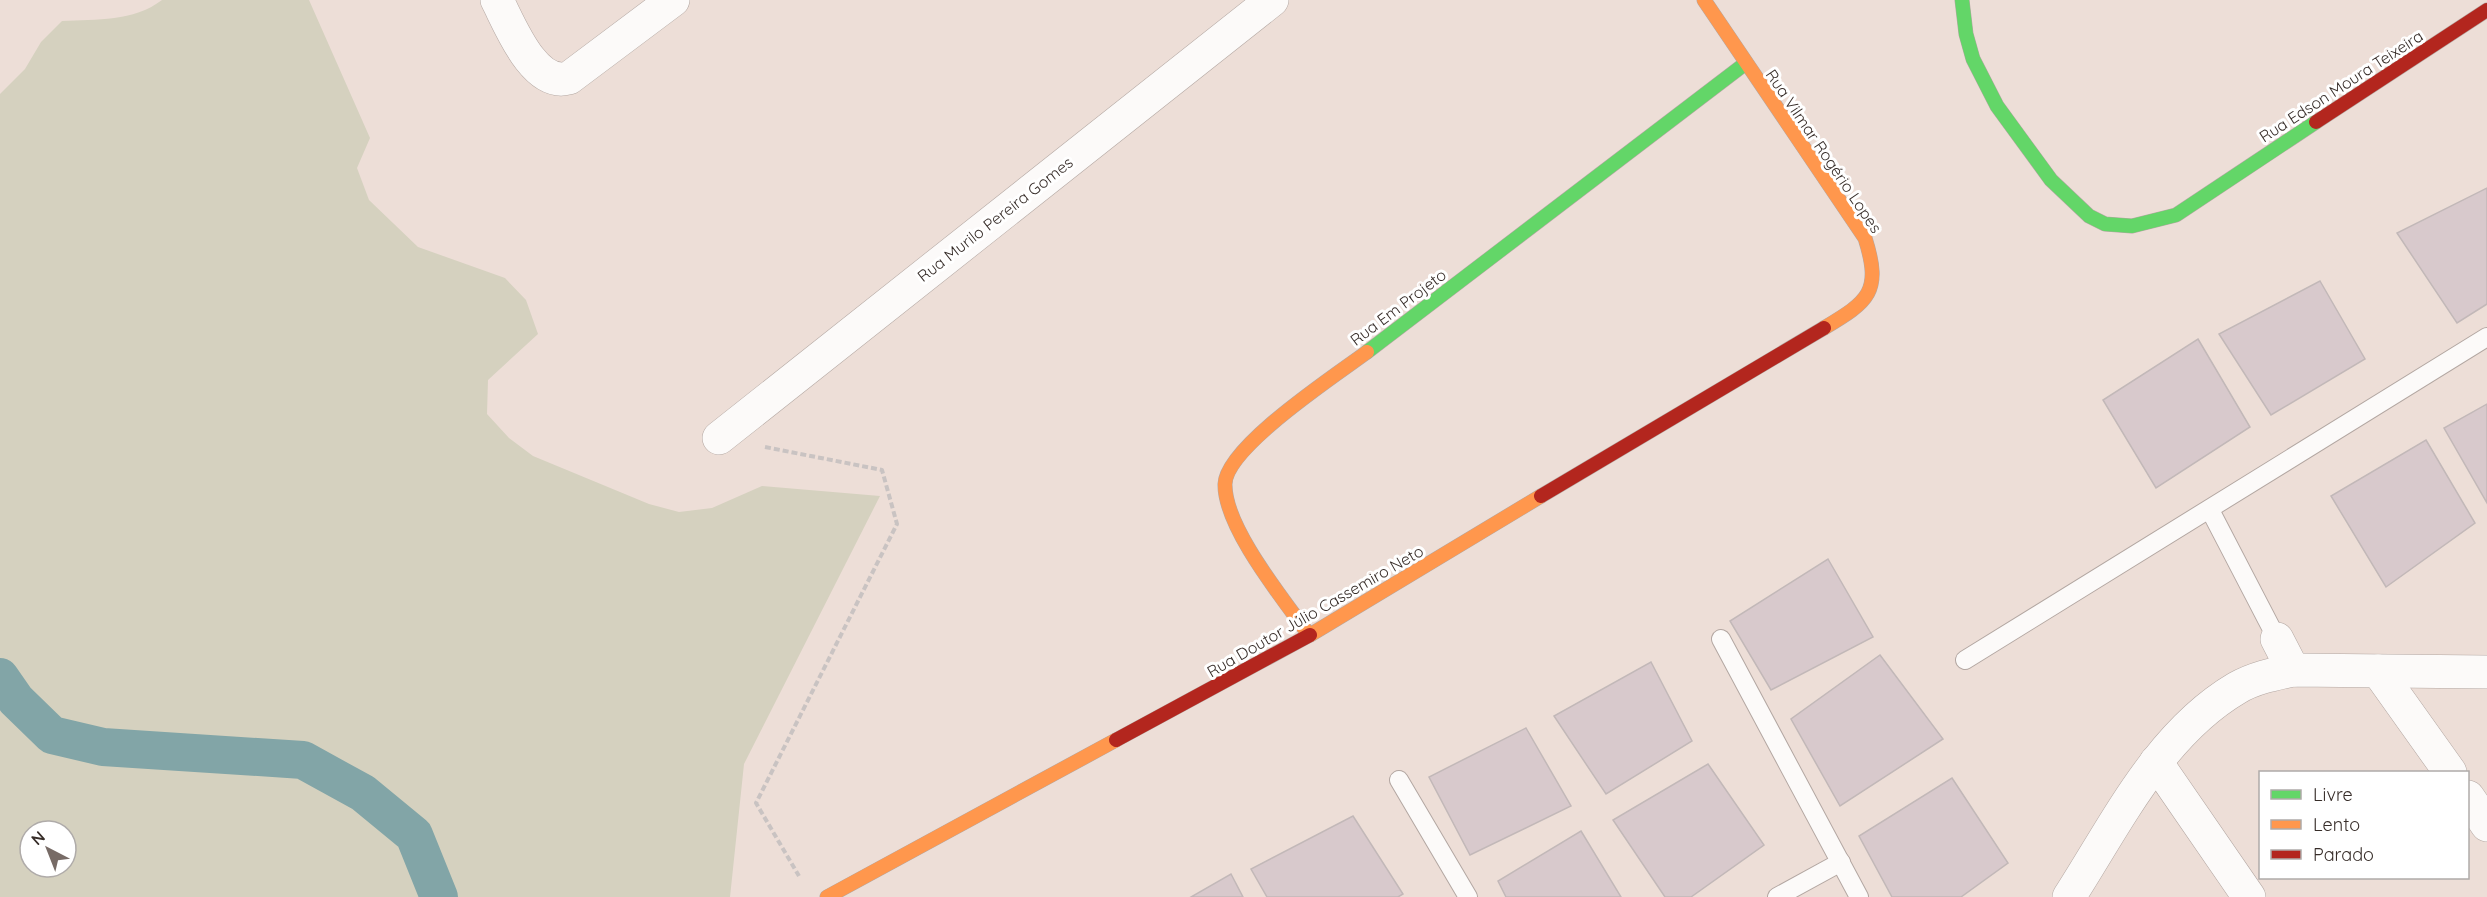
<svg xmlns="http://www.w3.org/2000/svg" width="2487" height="897" font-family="Quicksand,sans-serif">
	<rect width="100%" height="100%" fill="#edded7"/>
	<!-- green -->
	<path fill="#d5d1bf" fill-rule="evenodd" d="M 162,0 L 309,0 L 370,138 L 357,168 L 369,200 L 418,247 L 505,278 L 526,300 L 538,334 L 488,380 L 487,414 L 509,438 L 533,456 L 649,504 L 679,512 L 712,508 L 762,486 L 880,496 L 744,764 L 730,897 L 0,897 L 0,94 L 25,69 L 41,42 L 62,21 C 97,19 133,22 162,0 ZM 30,831 L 66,831 L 66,867 L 30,867 Z"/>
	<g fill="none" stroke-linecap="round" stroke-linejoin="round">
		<!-- canal -->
		<path stroke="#82a5a7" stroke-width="38" d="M 0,677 L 16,700 L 52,735 L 103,747 L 303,760 L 363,793 L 414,835 L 439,897"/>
	</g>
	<!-- building -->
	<g fill="#d8c9cc" stroke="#c2b8b8" stroke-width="1.5">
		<path d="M 2487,188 L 2487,304 L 2457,323 L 2397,233 Z"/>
		<path d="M 2320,281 L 2365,359 L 2271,415 L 2219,334 Z"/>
		<path d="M 2198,339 L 2250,427 L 2156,488 L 2103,400 Z"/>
		<path d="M 2487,404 L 2487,503 L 2444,428 Z"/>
		<path d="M 2426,440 L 2475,523 L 2386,587 L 2331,496 Z"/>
		<path d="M 1828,559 L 1873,637 L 1771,690 L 1730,621 Z"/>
		<path d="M 1880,655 L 1943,739 L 1840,806 L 1791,719 Z"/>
		<path d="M 1651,662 L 1692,741 L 1606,794 L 1554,716 Z"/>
		<path d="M 1526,728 L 1571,806 L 1470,855 L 1429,777 Z"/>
		<path d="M 1708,764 L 1764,845 L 1691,897 L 1665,897 L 1613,820 Z"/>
		<path d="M 1952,778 L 2008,863 L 1961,897 L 1892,897 L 1859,836 Z"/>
		<path d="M 1353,816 L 1403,894 L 1398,897 L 1267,897 L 1251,869 Z"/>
		<path d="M 1581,831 L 1621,897 L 1506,897 L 1498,881 Z"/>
		<path d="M 1231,874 L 1243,897 L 1191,897 Z"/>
	</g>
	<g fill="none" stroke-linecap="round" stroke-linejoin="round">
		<!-- lane casing -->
		<g stroke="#b3a7a2" stroke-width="20">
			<g id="lane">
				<path d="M 2210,510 L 2277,639"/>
				<path d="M 1721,639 L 1859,897"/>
				<path d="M 1965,660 L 2487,337"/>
				<path d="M 1399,780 L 1468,897"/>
				<path d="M 1777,897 L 1841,862"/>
			</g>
		</g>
		<!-- street casing -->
		<g stroke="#b3a7a2" stroke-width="34">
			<g id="street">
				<path d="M 497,0 C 510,25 534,88 569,78 L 673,0"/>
				<path d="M 719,438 L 1272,0"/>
				<path d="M 2277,639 L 2293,670"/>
				<path d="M 2378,671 L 2450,772"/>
				<path d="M 2156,762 L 2249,897"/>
				<path d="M 2468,797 L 2487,825"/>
				<path d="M 2069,897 C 2116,824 2159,734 2237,688 C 2254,678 2274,674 2293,670 L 2487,672"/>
			</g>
		</g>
		<!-- fast casing -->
		<g stroke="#b3a7a2" stroke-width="15">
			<g id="fast">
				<path d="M 1962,0 L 1966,34 L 1973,59 L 1997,106 L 2051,180 L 2089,216 L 2105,224 L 2132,226 L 2176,215 L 2316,122"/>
				<path d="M 1367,352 L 1746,63"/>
			</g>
		</g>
		<!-- slow casing -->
		<g stroke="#b3a7a2" stroke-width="15">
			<g id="slow">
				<path d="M 1704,0 L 1865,238 C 1882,292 1869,301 1824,328"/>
				<path d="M 1309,635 C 1284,600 1224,527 1225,484 C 1226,447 1336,375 1367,352"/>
				<path d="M 1310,635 L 1541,496"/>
				<path d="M 827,897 L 1116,740"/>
			</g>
		</g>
		<!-- jam casing -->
		<g stroke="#b3a7a2" stroke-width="15">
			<g id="jam">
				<path d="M 2316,122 L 2487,10"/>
				<path d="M 1541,496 L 1824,328"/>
				<path d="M 1116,740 L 1310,635"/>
			</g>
		</g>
		<!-- path -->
		<path stroke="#c9c3c2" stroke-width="4" stroke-dasharray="6 3" stroke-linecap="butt" d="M 765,447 L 882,470 L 897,524 L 756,803 L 799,876"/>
		<!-- lane -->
		<use href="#lane" stroke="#fcfaf9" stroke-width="18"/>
		<!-- street -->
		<use href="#street" stroke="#fcfaf9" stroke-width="33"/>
		<!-- fast -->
		<use href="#fast" stroke="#63d668" stroke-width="14"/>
		<!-- slow -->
		<use href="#slow" stroke="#ff974d" stroke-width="14"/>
		<!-- jam -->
		<use href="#jam" stroke="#b3261e" stroke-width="14"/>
	</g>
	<g text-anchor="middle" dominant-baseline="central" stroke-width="6" stroke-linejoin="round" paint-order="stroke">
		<!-- street labels -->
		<g font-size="16" fill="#372d29" stroke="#fff">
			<text transform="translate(2341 86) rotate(-33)">Rua Edson Moura Teixeira</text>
			<text transform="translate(1824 151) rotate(56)">Rua Vilmar Rogério Lopes</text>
			<text transform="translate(995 219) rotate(-38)">Rua Murilo Pereira Gomes</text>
			<text transform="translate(1398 307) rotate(-37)">Rua Em Projeto</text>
			<text transform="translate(1315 611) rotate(-30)">Rua Doutor Júlio Cassemiro Neto</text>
		</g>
	</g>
	<!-- legend -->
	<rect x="2259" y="771" width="210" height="108" fill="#ffffff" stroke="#afaba9" stroke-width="1.5"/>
	<rect x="2271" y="790" width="30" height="9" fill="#63d668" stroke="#afaba9" stroke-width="1.5"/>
	<text x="2313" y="801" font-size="18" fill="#372d29">Livre</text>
	<rect x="2271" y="820" width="30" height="9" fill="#ff974d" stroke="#afaba9" stroke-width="1.5"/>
	<text x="2313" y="831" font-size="18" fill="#372d29">Lento</text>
	<rect x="2271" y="850" width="30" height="9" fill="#b3261e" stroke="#afaba9" stroke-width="1.5"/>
	<text x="2313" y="861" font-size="18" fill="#372d29">Parado</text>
	<!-- north arrow -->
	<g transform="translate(48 849) rotate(318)"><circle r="28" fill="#ffffff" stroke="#afaba9" stroke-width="1.5"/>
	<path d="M0-4.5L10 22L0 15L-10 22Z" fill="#776b66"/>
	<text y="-9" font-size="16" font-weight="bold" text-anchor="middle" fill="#372d29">N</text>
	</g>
</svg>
